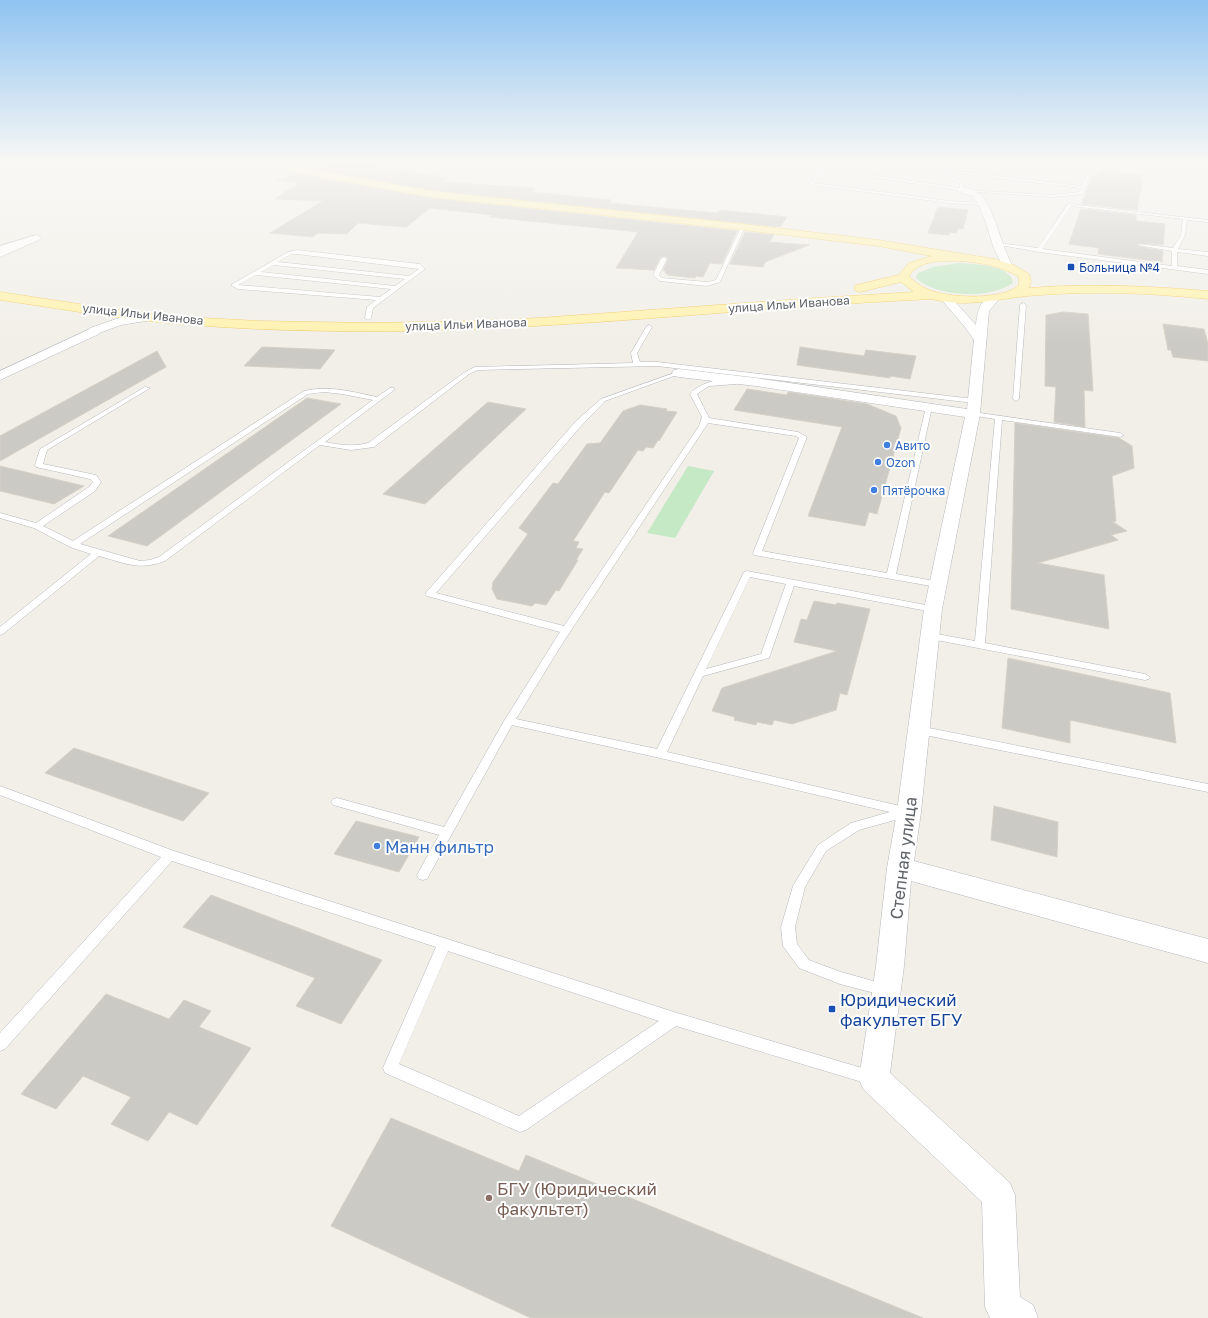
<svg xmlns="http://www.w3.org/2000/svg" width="1208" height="1318" font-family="'Golos Text',sans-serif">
	<rect width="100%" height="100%" fill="#f1efe8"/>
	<!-- green -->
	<g fill="#c5e8c5">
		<path d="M 959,263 C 973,264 1012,265 1013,283 C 990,299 937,298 916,278 L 918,273 L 933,267 Z"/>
		<path d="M 688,466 L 714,471 L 675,538 L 647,533 Z"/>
	</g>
	<!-- building -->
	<g fill="#cccac5" stroke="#d6d1c6">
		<path d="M 341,161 L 350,161 L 448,178 L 442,182 L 535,188 L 531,192 L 611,200 L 610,203 L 661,208 L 718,213 L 720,210 L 787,217 L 780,227 L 430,190 L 315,169 Z"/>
		<path d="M 1100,171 L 1143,175 L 1137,210 L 1082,204 L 1092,176 L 1096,177 Z"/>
		<path d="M 297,174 L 430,198 L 737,231 L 722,264 L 710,263 L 703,277 L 696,276 L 695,278 L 667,275 L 668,274 L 665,273 L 666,271 L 663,271 L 668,259 L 665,256 L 660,258 L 654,270 L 616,268 L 638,232 L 489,217 L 493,215 L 430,208 L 406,227 L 358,223 L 347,234 L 318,233 L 312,237 L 270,233 L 323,201 L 275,199 L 299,183 L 277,180 Z"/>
		<path d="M 938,207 L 968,210 L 963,229 L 958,228 L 956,233 L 950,232 L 949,235 L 928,233 Z"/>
		<path d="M 1081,209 L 1136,215 L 1136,221 L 1165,224 L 1163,245 L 1139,243 L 1136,245 L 1137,246 L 1163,251 L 1162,262 L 1098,254 L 1099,248 L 1069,244 Z"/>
		<path d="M 745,232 L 774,235 L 769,242 L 809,245 L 765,262 L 763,267 L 730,264 Z"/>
		<path d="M 1063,312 L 1088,314 L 1093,391 L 1084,390 L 1085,427 L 1054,422 L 1056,387 L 1045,386 L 1046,315 Z"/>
		<path d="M 1163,324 L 1204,329 L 1208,344 L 1208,361 L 1173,357 L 1171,350 L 1168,350 Z"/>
		<path d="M 262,347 L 335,350 L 320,369 L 244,366 Z"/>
		<path d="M 800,347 L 864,356 L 866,350 L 916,356 L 910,379 L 890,376 L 890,378 L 797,365 Z"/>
		<path d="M 157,351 L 166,367 L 0,461 L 0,436 Z"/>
		<path d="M 747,389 L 787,395 L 788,392 L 867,404 L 896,416 L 901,428 L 877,514 L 869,512 L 865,526 L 808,516 L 842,427 L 734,410 Z"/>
		<path d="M 307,398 L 341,404 L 147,546 L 108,536 Z"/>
		<path d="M 488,402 L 526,409 L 425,504 L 383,494 Z"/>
		<path d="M 640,405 L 667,409 L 666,411 L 677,412 L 659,441 L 658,440 L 653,448 L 646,447 L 643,451 L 638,450 L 609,493 L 605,492 L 573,541 L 579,542 L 576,548 L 583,549 L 576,560 L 578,560 L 559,591 L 556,590 L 546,605 L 535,603 L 532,606 L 497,599 L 492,589 L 493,582 L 528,534 L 519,528 L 553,483 L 558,484 L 587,444 L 600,443 L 623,411 Z"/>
		<path d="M 1015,423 L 1119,438 L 1132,446 L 1134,468 L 1112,476 L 1116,521 L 1113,522 L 1127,531 L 1111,535 L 1118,540 L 1038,563 L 1104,575 L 1109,629 L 1011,609 Z"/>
		<path d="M 0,466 L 84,486 L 54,504 L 0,491 Z"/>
		<path d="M 814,601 L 836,605 L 837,603 L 870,609 L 847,695 L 840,693 L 836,710 L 792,724 L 774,720 L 772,725 L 757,722 L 756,725 L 734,720 L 735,717 L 712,711 L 722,688 L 837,651 L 794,642 L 801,619 L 807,620 Z"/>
		<path d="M 1008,658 L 1170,693 L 1176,743 L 1070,720 L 1070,743 L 1002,728 Z"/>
		<path d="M 74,748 L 209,793 L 183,821 L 45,773 Z"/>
		<path d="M 994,806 L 1058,822 L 1057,857 L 991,840 Z"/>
		<path d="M 356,821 L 419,837 L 399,872 L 334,854 Z"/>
		<path d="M 211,895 L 382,960 L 341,1024 L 296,1006 L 315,978 L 183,927 Z"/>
		<path d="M 106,994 L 169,1019 L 184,1000 L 211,1011 L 199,1027 L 251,1048 L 197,1125 L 169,1112 L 148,1141 L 111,1124 L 131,1097 L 83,1076 L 56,1109 L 21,1094 Z"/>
		<path d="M 391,1118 L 519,1171 L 526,1155 L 923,1318 L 531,1318 L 331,1226 Z"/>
	</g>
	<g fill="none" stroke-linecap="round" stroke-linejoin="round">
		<!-- lane casing -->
		<g stroke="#b5b8bc" stroke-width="1">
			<g id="lane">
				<path d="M 745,161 L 824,168 L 960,188 L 960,184 L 925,161 L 929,161 L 942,169 L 1082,186 L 1087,174 L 984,161 L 994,161 L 1088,172 L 1092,161 L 1096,161 L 1083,194 L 1052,197 L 965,191 L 967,190 L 1052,195 L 1079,192 L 1081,188 L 946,172 L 963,183 L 964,191 L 825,170 L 814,183 L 949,201 L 984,203 L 982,205 L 949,203 L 811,185 L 809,184 L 821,170 Z"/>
				<path d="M 1068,204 L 1208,220 L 1208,222 L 1187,220 L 1185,235 L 1178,249 L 1208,252 L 1208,256 L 1177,252 L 1177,266 L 1208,270 L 1208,274 L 1039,252 L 995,244 L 997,243 L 1038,248 ZM 1071,206 L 1183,219 L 1181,235 L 1173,248 L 1139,244 L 1137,245 L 1172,251 L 1172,266 L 1042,249 Z"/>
				<path d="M 743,226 L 745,227 L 720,282 L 707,286 L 660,281 L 653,275 L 661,259 L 664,257 L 667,259 L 659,275 L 662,278 L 707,282 L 716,280 L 741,227 Z"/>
				<path d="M 297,250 L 420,264 L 425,269 L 373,308 L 371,318 L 368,320 L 365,318 L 367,307 L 376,300 L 238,289 L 231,285 L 288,252 ZM 291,254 L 297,254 L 419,269 L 409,276 L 278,262 ZM 274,265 L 405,279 L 395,286 L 261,272 ZM 256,275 L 391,289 L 380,297 L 238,285 Z"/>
				<path d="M 1023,303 L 1026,305 L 1019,399 L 1016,401 L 1013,399 L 1020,305 Z"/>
				<path d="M 649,325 L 652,327 L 637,353 L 640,362 L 657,362 L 974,399 L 977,401 L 974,403 L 657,366 L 478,370 L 469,374 L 374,447 L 351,450 L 320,445 L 165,561 C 138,571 125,563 99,556 L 3,634 L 0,635 L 0,627 L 91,554 L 70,547 L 34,528 L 0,518 L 0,513 L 36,523 L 89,487 L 93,482 L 90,479 L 36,467 L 35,465 L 40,449 L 145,387 L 150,388 L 47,450 L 43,464 L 96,475 L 101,482 L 95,491 L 43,526 L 73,541 L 304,391 C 329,385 353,392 377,397 L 390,388 L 394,388 L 394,390 L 325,442 C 340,445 353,447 368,443 L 465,372 L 475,367 L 633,363 L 631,353 L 646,327 ZM 324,392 L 342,394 L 373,400 L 159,557 L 150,560 L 140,561 L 80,544 L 308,394 Z"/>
				<path d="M 677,372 L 682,373 L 605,401 L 582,425 L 436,593 L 564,626 L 699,426 L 702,417 L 690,394 C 698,383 728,374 739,382 L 736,384 L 709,386 L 697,394 L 709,418 L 798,432 L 807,437 L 762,551 L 887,573 L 926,407 L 931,406 L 932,407 L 896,574 L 940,582 L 942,584 L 940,586 L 937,587 L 754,555 L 753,553 L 799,438 L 796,436 L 708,423 L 562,644 L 516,719 L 657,749 L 744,572 L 747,571 L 936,607 L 938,609 L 936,611 L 933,612 L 794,586 L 769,658 L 703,676 L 667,752 L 913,809 L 915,812 L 913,815 L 859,830 L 826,851 L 805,887 L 795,927 L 797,944 L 809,960 L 841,972 L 891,986 L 893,990 L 891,994 L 886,996 L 840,984 L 799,968 L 783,946 L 781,927 L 793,886 L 818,845 L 851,823 L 890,812 L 660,758 L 512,725 L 427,879 L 423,880 L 419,879 L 417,875 L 439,835 L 337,806 L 333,805 L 331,802 L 333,799 L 337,798 L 444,827 L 504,721 L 560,632 L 427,596 L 425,594 L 576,421 L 601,399 ZM 750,577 L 786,584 L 761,654 L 706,669 Z"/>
				<path d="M 973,412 L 1120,433 L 1124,435 L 1120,437 L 1002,420 L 985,643 L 1145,674 L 1150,677 L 1149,679 L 1145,680 L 931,639 L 926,636 L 931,633 L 975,641 L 995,419 L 971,415 L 969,414 Z"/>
				<path d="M 919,726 L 1208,784 L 1208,792 L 915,733 L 914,730 L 915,727 Z"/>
				<path d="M 0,786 L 174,851 L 674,1012 L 872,1071 L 877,1073 L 880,1078 L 877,1083 L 872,1085 L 676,1026 L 526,1130 L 520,1132 L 385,1073 L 383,1068 L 436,947 L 172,861 L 5,1049 L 0,1051 L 0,1033 L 161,857 L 0,795 ZM 448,951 L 659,1021 L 519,1116 L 399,1064 Z"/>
			</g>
		</g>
		<!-- street casing -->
		<g stroke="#b5b8bc" stroke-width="1">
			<g id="street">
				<path d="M 962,187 C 967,188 973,189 977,192 C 994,202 1001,248 1013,266 L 1012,268 L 1004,268 L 994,249 L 985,220 L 978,203 L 972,196 L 959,192 L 958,190 Z"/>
				<path d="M 36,235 L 39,236 L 41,238 L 39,240 L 0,257 L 0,246 Z"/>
				<path d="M 946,295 L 950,296 L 976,325 C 977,313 980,298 994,295 L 1000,298 L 989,311 L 980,414 L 942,609 L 921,812 L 914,861 L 1208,939 L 1208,963 L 911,881 L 904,966 L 890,1073 L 1010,1183 L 1015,1195 L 1020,1297 L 1033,1305 L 1038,1318 L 990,1318 L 985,1307 L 982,1202 L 863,1089 L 859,1079 L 876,966 L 887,868 L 897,812 L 924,609 L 965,417 L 756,386 L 679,377 L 674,376 L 672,373 L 674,370 L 679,369 L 756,378 L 967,409 L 974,340 L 965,327 L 940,298 Z"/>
				<path d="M 154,314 L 158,315 L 160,317 L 158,319 L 121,325 L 94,335 L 90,334 L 88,331 L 90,328 L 119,318 Z"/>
			</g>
		</g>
		<!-- secondary casing -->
		<g stroke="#b6babf" stroke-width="1">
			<path id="secondary" d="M 94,327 L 99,328 L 101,331 L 99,334 L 0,380 L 0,371 Z"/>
		</g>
		<!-- primary casing -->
		<g stroke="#f2c960" stroke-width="1">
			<path id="primary" d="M 246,161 L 263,161 L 430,191 L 743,224 L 878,240 L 994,259 L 1014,265 L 1029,274 L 1031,282 L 1029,288 C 1089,283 1148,286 1208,291 L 1208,299 C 1152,293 1096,291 1040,295 C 1001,297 971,309 931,299 C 756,307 582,328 406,331 C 320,332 234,330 149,321 C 99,316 50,307 0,300 L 0,292 L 112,309 L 185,317 L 259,321 L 370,323 L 473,321 L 539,318 L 801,299 L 914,292 L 901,282 L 860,292 L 856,291 L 854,288 L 856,285 L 899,275 L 909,263 L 932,256 L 878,246 L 743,230 L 430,197 L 250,164 ZM 961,261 C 982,263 1001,266 1019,277 L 1019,285 C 1003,301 946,298 927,289 C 920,286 915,282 909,276 C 919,259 944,261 961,261 Z"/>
		</g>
		<!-- lane -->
		<use href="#lane" fill="#fff" fill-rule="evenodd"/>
		<!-- street -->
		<use href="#street" fill="#fff" fill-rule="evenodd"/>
		<!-- secondary -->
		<use href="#secondary" fill="#fff" fill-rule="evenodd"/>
		<!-- primary -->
		<use href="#primary" fill="#fff2af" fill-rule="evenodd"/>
	</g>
	<!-- sky -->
	<linearGradient id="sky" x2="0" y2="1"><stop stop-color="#8fc3f1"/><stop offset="0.47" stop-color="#f9f8f5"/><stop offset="1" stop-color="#f9f8f5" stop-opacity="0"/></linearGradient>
	<rect width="1208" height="345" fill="url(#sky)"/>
	<!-- markers -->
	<g fill="#1a4fb4" stroke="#fff" stroke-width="1.5">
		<rect x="1067" y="263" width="8" height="8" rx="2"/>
		<rect x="828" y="1005" width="8" height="8" rx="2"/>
	</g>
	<g fill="#3f7fe0" stroke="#fff" stroke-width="1.5">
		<circle cx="887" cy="445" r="4"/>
		<circle cx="878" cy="462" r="4"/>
		<circle cx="874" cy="490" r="4"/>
		<circle cx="377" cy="846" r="4"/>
	</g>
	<circle fill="#8d6e63" stroke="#fff" stroke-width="1.5" cx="489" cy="1198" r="4"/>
	<g text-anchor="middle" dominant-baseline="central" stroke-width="4" stroke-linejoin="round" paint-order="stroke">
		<!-- far-transit labels -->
		<g font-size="12" fill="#164399" stroke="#fff" text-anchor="start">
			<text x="1079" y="267">Больница №4</text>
		</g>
		<!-- far-street labels -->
		<g font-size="12" fill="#5f6368" stroke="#fff">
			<text transform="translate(789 304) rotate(-4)">улица Ильи Иванова</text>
			<text transform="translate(143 314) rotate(6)">улица Ильи Иванова</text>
			<text transform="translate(466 324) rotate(-2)">улица Ильи Иванова</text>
		</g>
		<!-- far-shop labels -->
		<g font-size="12" fill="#366cbe" stroke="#fff" text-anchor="start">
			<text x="895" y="445">Авито</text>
			<text x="886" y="462">Ozon</text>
			<text x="882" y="490">Пятёрочка</text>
		</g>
		<!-- near-shop labels -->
		<g font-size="17" fill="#366cbe" stroke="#fff" text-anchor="start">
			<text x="385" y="846">Манн фильтр</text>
		</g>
		<!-- near-street labels -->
		<g font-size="17" fill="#5f6368" stroke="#fff">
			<text transform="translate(903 858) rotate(-83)">Степная улица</text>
		</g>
		<!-- near-transit labels -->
		<g font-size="17" fill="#164399" stroke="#fff" text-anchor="start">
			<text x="840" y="999">Юридический<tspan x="840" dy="20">факультет БГУ</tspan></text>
		</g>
		<!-- near-education labels -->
		<g font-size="17" fill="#785e54" stroke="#fff" text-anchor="start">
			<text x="497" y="1188">БГУ (Юридический<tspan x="497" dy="20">факультет)</tspan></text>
		</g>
	</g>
</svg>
